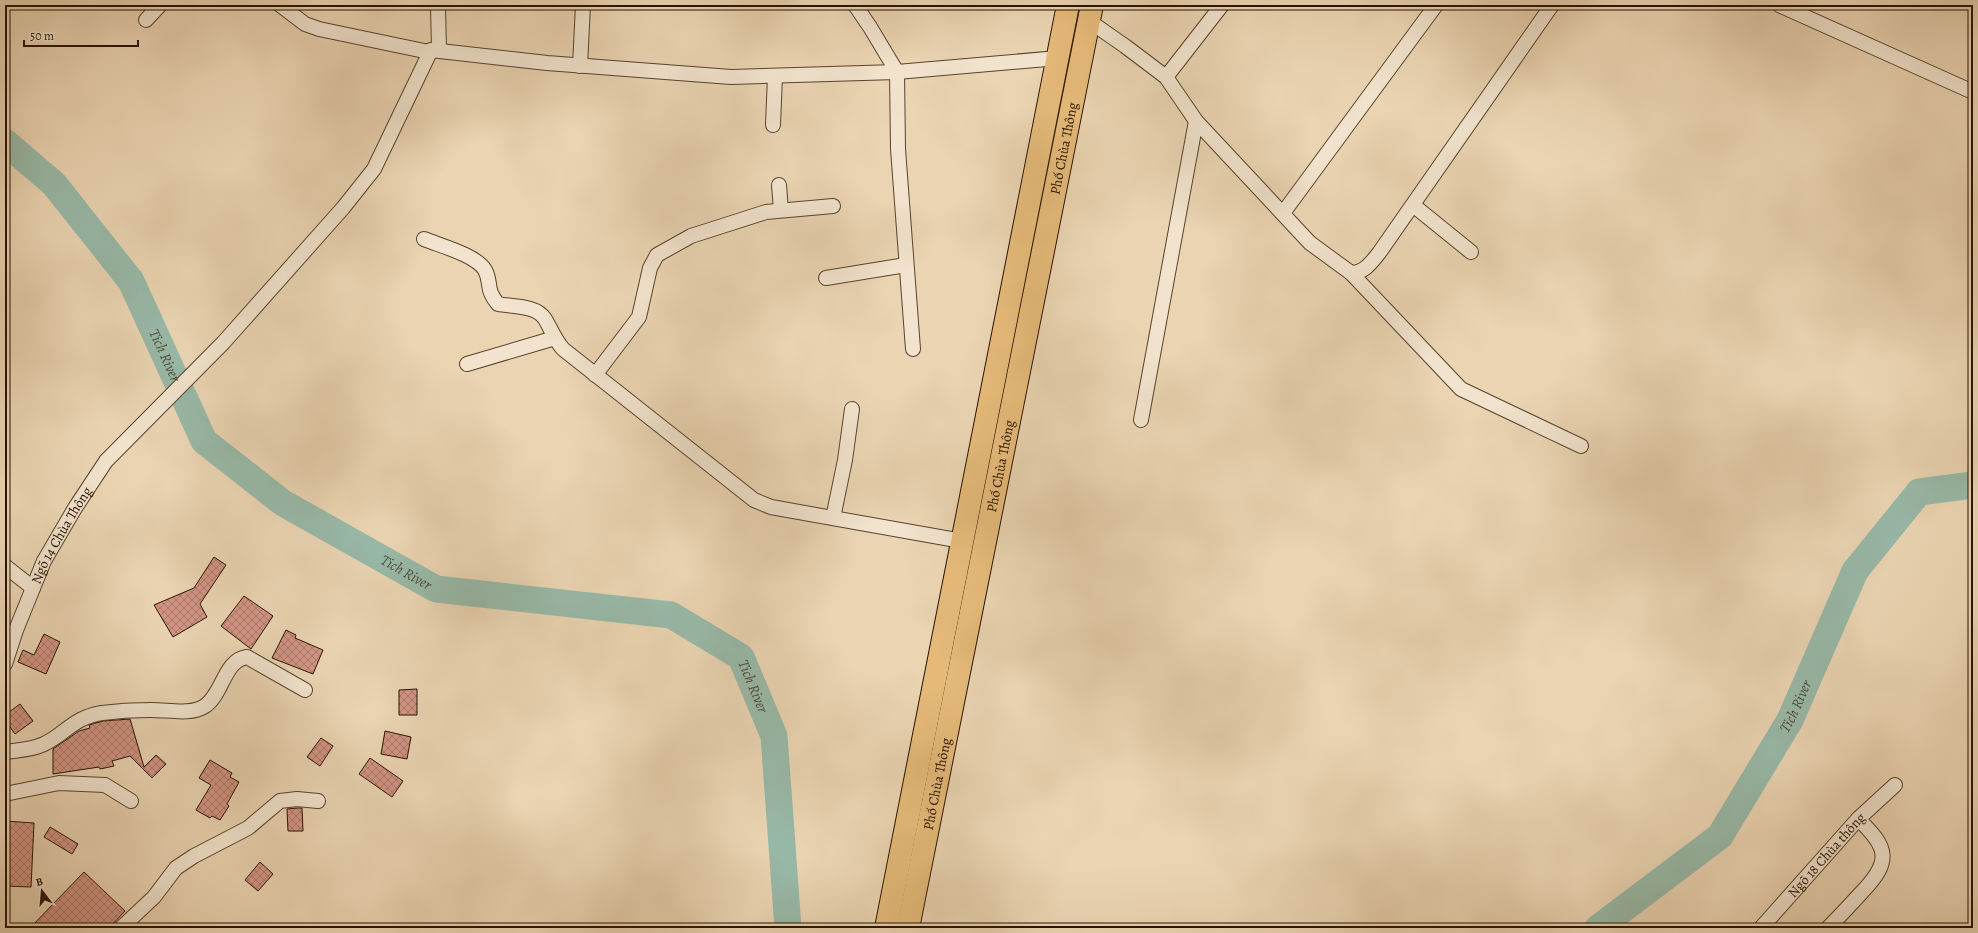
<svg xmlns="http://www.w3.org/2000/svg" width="1978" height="933" font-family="Alegreya,serif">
	<defs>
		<pattern id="building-cross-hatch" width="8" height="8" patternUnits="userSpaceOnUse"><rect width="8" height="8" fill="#d29584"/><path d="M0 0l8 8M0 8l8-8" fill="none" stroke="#aa786a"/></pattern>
	</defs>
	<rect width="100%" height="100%" fill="#ead4b2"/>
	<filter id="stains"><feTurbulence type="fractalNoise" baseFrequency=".005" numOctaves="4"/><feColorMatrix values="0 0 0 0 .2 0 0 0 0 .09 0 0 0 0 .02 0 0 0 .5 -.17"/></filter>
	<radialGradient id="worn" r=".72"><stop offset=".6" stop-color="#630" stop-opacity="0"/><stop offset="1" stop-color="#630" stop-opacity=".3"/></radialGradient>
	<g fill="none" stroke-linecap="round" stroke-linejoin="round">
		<!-- river -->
		<g stroke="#98b9a8" stroke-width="27">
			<path id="s1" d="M 5,142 L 54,184 L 131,281 L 204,441 L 283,503 L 436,589 L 671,615 L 741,657 L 774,736 L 788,928"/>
			<path id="s2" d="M 1598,928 L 1720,836 L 1790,720 L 1855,571 L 1919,492 L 1973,485"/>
		</g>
	</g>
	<!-- building -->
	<g fill="url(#building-cross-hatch)" stroke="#271301">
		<path d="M 214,557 L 226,565 L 200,604 L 207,617 L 173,637 L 154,605 L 194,588 Z"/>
		<path d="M 244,596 L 273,616 L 251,649 L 221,626 Z"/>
		<path d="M 286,630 L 296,635 L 295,638 L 323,650 L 313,674 L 272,658 Z"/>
		<path d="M 44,634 L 60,642 L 46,674 L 18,662 L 23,650 L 34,655 Z"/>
		<path d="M 417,689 L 417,715 L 399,715 L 399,690 Z"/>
		<path d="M 20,704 L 33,721 L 15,734 L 5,720 L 5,715 Z"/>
		<path d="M 130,719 L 144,767 L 156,755 L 166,764 L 152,778 L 130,756 L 112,761 L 114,766 L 100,769 L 99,767 L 53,774 L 53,749 L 79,731 L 90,728 L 89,725 L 103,721 Z"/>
		<path d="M 385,731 L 411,737 L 407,759 L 381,754 Z"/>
		<path d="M 321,738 L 333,746 L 320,766 L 307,757 Z"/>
		<path d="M 370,758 L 403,781 L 392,797 L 359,774 Z"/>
		<path d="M 210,760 L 232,773 L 230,777 L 239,782 L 227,804 L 229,806 L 220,820 L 212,816 L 210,818 L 196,810 L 211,785 L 199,778 Z"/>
		<path d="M 297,808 L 302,808 L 303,831 L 288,831 L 287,809 Z"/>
		<path d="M 5,821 L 34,823 L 31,887 L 5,886 Z"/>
		<path d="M 50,827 L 78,844 L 72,854 L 44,837 Z"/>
		<path d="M 260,862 L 273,874 L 258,891 L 245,880 Z"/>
		<path d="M 84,872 L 125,911 L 109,928 L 30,928 Z"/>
	</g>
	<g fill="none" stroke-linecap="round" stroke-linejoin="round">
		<!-- minor casing -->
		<g stroke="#58432d" stroke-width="16">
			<g id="minor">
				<path d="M 280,5 L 305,24 L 319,29 L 429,52"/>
				<path d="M 438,5 L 439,50"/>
				<path d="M 855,5 L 870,27 L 897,72 L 898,149 L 913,349"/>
				<path d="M 1779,5 L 1973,92"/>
				<path d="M 146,20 L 160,5"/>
				<path d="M 1089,21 L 1125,46 L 1166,77 L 1196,121 L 1310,243 L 1351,273 C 1364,273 1371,263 1379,253 L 1552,5"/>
				<path d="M 580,66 L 583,5"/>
				<path d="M 1166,77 L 1222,5"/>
				<path d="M 773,125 L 775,76"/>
				<path d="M 779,185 L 781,210"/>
				<path d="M 1413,205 L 1471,252"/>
				<path d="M 1283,213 L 1436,5"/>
				<path d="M 424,239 C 441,246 476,255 485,270 C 492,283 485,289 498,304 C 513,307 536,305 545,319 C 551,329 555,340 563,349 L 754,500 L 771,507 L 962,541"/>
				<path d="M 1351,273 L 1461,389 L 1581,446"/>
				<path d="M 826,278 L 906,265"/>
				<path d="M 467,364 L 555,338"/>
				<path d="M 595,375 L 639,317 L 650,268 L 657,255 L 691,236 L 766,212 L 833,206"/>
				<path d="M 1141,420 L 1196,121"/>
				<path d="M 833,518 L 845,460 L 852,409"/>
				<path d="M 5,566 L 33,588"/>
				<path id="s3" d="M 5,664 L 16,630 L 44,561 L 75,508 L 106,461 L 223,343 L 343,208 L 374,169 L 431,50 L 547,63 L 731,77 L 897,72 L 1058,58"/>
				<path d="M 5,752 C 18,750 32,750 44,744 C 67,733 72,718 102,713 C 117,711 133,710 148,710 C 165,709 190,716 205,706 C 223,694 224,660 247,657 L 305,690"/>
				<path d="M 5,794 L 59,783 L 105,785 L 131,801"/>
				<path d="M 121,928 L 154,897 L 176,868 L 194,856 L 248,828 L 280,801 L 297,799 L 318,801"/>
				<path id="s4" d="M 1761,928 L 1858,819 L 1895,785"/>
				<path d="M 1828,928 C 1840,916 1851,904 1862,892 C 1892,861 1888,847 1858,819"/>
			</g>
		</g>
		<!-- trunk casing -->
		<g stroke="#271301" stroke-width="24">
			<g id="trunk">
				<path d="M 886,928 L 1068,5"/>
				<path id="s5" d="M 908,928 L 1092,5"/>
			</g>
		</g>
		<!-- minor -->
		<use href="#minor" stroke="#f1e3cd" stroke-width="14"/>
		<!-- trunk -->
		<use href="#trunk" stroke="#e5ba79" stroke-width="22"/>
	</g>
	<g text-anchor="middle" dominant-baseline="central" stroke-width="3" stroke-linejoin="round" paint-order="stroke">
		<!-- street labels -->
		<g font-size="14" fill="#271301" stroke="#f1e3cd">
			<text stroke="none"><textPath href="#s5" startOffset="795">Phố Chùa Thông</textPath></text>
			<text stroke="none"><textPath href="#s5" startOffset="471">Phố Chùa Thông</textPath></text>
			<text stroke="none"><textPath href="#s3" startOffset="141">Ngõ 14 Chùa Thông</textPath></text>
			<text stroke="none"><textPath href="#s5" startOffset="147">Phố Chùa Thông</textPath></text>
			<text stroke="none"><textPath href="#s4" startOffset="98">Ngõ 18 Chùa thông</textPath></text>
		</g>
		<!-- water labels -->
		<g font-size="15" font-style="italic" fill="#4f4d3b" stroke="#f1e3cd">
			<text stroke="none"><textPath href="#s1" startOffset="270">Tich River</textPath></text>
			<text stroke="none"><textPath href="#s1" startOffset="606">Tich River</textPath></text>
			<text stroke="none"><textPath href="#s1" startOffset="990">Tich River</textPath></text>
			<text stroke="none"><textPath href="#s2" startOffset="303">Tich River</textPath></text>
		</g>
	</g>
	<!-- margin -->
	<rect width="1978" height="933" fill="none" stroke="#ead4b2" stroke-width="20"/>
	<rect x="6" y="6" width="1966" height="921" fill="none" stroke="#271301" stroke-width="2"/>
	<rect x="10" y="10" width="1958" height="913" fill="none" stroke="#271301"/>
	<!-- north arrow -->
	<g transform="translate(42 891) rotate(344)" stroke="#f1e3cd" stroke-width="3" paint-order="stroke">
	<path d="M0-3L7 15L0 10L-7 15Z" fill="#271301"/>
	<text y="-6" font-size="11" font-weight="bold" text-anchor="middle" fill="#271301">B</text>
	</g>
	<!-- scale -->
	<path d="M24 40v6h114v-6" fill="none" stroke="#271301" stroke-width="2"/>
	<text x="30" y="40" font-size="12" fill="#271301" stroke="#f1e3cd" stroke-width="3" paint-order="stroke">50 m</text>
	<rect width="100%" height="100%" filter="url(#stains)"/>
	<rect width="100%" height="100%" fill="url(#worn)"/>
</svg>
